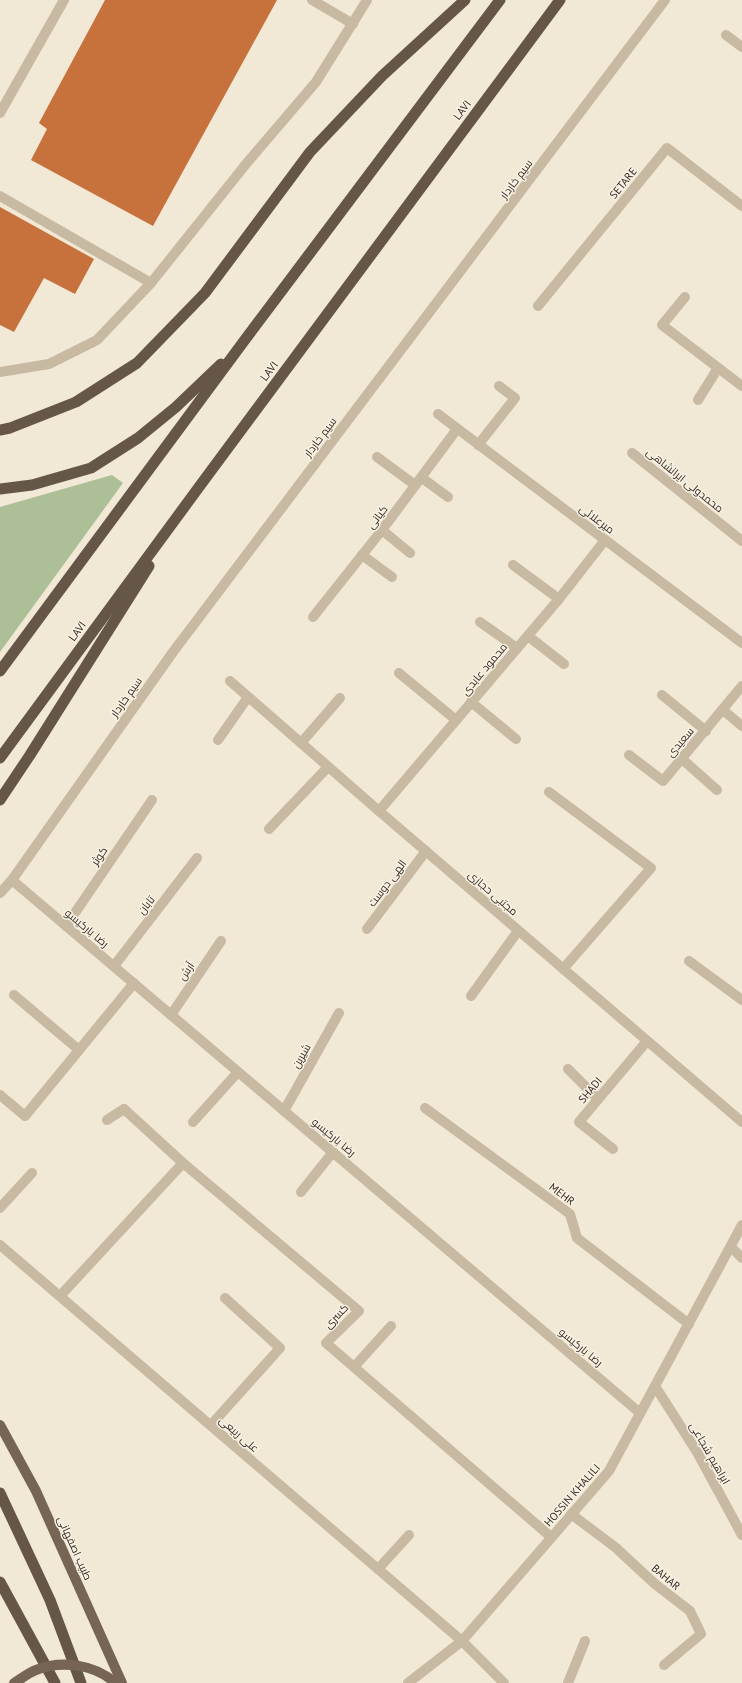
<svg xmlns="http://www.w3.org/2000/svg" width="742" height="1683" font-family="'PT Sans',Cairo,sans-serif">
	<rect width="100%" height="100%" fill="#f1e8d6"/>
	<!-- grass -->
	<path fill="#acbf96" d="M 112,475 L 123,483 L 0,652 L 0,507 Z"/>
	<!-- building -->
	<g fill="#c7723d">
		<path d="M 105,0 L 277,0 L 153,226 L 31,160 L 47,129 L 39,123 Z"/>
		<path d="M 0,207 L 94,259 L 75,294 L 44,278 L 14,332 L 0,325 Z"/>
	</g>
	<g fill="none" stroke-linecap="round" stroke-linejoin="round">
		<!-- service -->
		<g stroke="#c8b9a2" stroke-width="10">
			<path d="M 312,0 L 353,24"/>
			<path d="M 0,113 L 64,0"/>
			<path d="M 0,196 L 151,283"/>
			<path d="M 0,372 L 49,364 L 97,340 L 151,283 L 246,164 L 316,82 L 367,0"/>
		</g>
		<!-- minor -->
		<g stroke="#c8b9a2" stroke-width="10">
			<path d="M 726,35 L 742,47"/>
			<path d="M 685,297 L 662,325 L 742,386"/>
			<path d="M 538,306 L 667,148 L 742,206"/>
			<path d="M 698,400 L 718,368"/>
			<path d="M 438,414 L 742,643"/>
			<path d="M 478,445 L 515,398 L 499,386"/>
			<path d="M 632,453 L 742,541"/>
			<path d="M 377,457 L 415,485"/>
			<path d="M 422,478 L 448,497"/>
			<path d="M 382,530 L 410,553"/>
			<path d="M 362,555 L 392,577"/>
			<path d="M 513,565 L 559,599"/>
			<path d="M 313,617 L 382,530 L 457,429"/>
			<path d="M 480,622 L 517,648"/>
			<path d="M 528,636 L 564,664"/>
			<path d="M 399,673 L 456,720"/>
			<path d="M 230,681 L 379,811 L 742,1122"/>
			<path d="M 662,695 L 706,731"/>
			<path d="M 471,702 L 516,739"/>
			<path d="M 723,710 L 742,726"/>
			<path d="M 218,740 L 248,697"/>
			<path d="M 301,743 L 340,698"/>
			<path d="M 629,755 L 663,781 L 742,686"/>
			<path d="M 682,759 L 717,790"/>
			<path d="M 549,792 L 651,868 L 563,969"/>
			<path d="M 379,811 L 559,599 L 605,540"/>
			<path d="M 269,829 L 328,767"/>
			<path d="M 12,880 L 640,1413"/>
			<path d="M 66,926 L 152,800"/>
			<path d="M 367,929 L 426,851"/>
			<path d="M 689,961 L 742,1000"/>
			<path d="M 114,966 L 197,858"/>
			<path d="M 14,995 L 79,1050"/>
			<path d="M 471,996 L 518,931"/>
			<path d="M 171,1015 L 221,941"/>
			<path d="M 568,1069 L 598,1099"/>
			<path d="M 0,1095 L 25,1116 L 134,983"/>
			<path d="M 425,1108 L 570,1214 L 577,1238 L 689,1324"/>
			<path d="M 284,1111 L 339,1013"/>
			<path d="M 107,1120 L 124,1109 L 183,1163 L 359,1311 L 326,1343 L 551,1537"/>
			<path d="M 193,1122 L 238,1072"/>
			<path d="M 613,1149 L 579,1122 L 647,1041"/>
			<path d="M 301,1192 L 333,1152"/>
			<path d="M 0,1208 L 32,1173"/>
			<path d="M 0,1245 L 462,1641 L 504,1683"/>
			<path d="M 60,1296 L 183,1163"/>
			<path d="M 354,1367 L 391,1326"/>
			<path d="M 655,1386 L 697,1452 L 742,1535"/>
			<path d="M 211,1425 L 280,1348 L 225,1298"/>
			<path d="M 571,1514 L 615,1547 L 655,1584 L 690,1611 L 701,1634 L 664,1665"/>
			<path d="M 378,1569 L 409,1535"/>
			<path d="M 568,1683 L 585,1641"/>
		</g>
		<!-- tertiary -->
		<g stroke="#c8b9a2" stroke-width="10">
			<path d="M 0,893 L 12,880 L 173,652 L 665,0"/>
			<path d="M 731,1247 L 742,1258"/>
			<path d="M 408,1683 L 462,1641 L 609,1471 L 742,1225"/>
		</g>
		<!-- primary -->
		<path stroke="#766555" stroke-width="10" d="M 0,1425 L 36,1491 L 122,1683"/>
		<!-- trunk -->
		<g stroke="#655648" stroke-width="11">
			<path d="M 0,430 L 10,428 L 76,402 L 137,363 L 205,293 L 310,152 L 382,76 L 465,0"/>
			<path d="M 0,489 L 32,485 L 91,468 L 138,438 L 176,407 L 221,364"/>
			<path d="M 0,671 L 244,341 L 500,0"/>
			<path d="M 0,758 L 199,487 L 560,0"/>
			<path d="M 0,800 L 30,755 L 149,566"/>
			<path d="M 0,1493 L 50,1600 L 81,1683"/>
			<path d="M 0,1582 L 55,1683"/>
		</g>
		<!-- primary-bridge -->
		<path stroke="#766555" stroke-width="10" d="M 14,1683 C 21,1679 28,1673 36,1670 C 61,1660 95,1664 115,1683"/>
	</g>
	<g text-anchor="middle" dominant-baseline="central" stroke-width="3" stroke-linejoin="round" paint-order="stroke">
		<!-- street labels -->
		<g font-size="11" fill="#332b25" stroke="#f9f2e2">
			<text transform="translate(462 110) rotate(-53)">LAVI</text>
			<text transform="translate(516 179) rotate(-53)">سیم خاردار</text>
			<text transform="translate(623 183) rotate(-51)">SETARE</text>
			<text transform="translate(269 371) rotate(-53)">LAVI</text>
			<text transform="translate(320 437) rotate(-53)">سیم خاردار</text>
			<text transform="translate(685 480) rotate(39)">محمدولی ایرانشاهی</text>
			<text transform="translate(377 517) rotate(-53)">کیانی</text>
			<text transform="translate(597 519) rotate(37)">میرعلائی</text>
			<text transform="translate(77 631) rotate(-54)">LAVI</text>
			<text transform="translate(484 669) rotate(-50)">محمود عابدی</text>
			<text transform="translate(126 697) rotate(-55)">سیم خاردار</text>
			<text transform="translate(680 742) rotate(-49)">سعیدی</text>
			<text transform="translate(99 856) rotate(-56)">کوثر</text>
			<text transform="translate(387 883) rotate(-53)">الهی دوست</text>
			<text transform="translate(493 893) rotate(41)">مجتبی حجازی</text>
			<text transform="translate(146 905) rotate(-52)">تابان</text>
			<text transform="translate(87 928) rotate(40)">رضا بارکیسو</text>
			<text transform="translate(186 971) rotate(-55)">آرش</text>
			<text transform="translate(301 1056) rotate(-60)">شیرین</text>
			<text transform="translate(590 1090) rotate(-50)">SHADI</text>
			<text transform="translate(334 1137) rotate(40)">رضا بارکیسو</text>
			<text transform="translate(562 1194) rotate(37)">MEHR</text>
			<text transform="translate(336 1316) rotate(-46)">کسری</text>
			<text transform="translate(581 1347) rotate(40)">رضا بارکیسو</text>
			<text transform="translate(239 1434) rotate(41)">علی ربیعی</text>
			<text transform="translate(710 1453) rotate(60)">ابراهیم شجاعی</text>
			<text transform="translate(572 1495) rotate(-49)">HOSSIN KHALILI</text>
			<text transform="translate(75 1548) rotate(66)">طبیب اصفهانی</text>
			<text transform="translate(666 1577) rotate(40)">BAHAR</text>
		</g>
	</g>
</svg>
